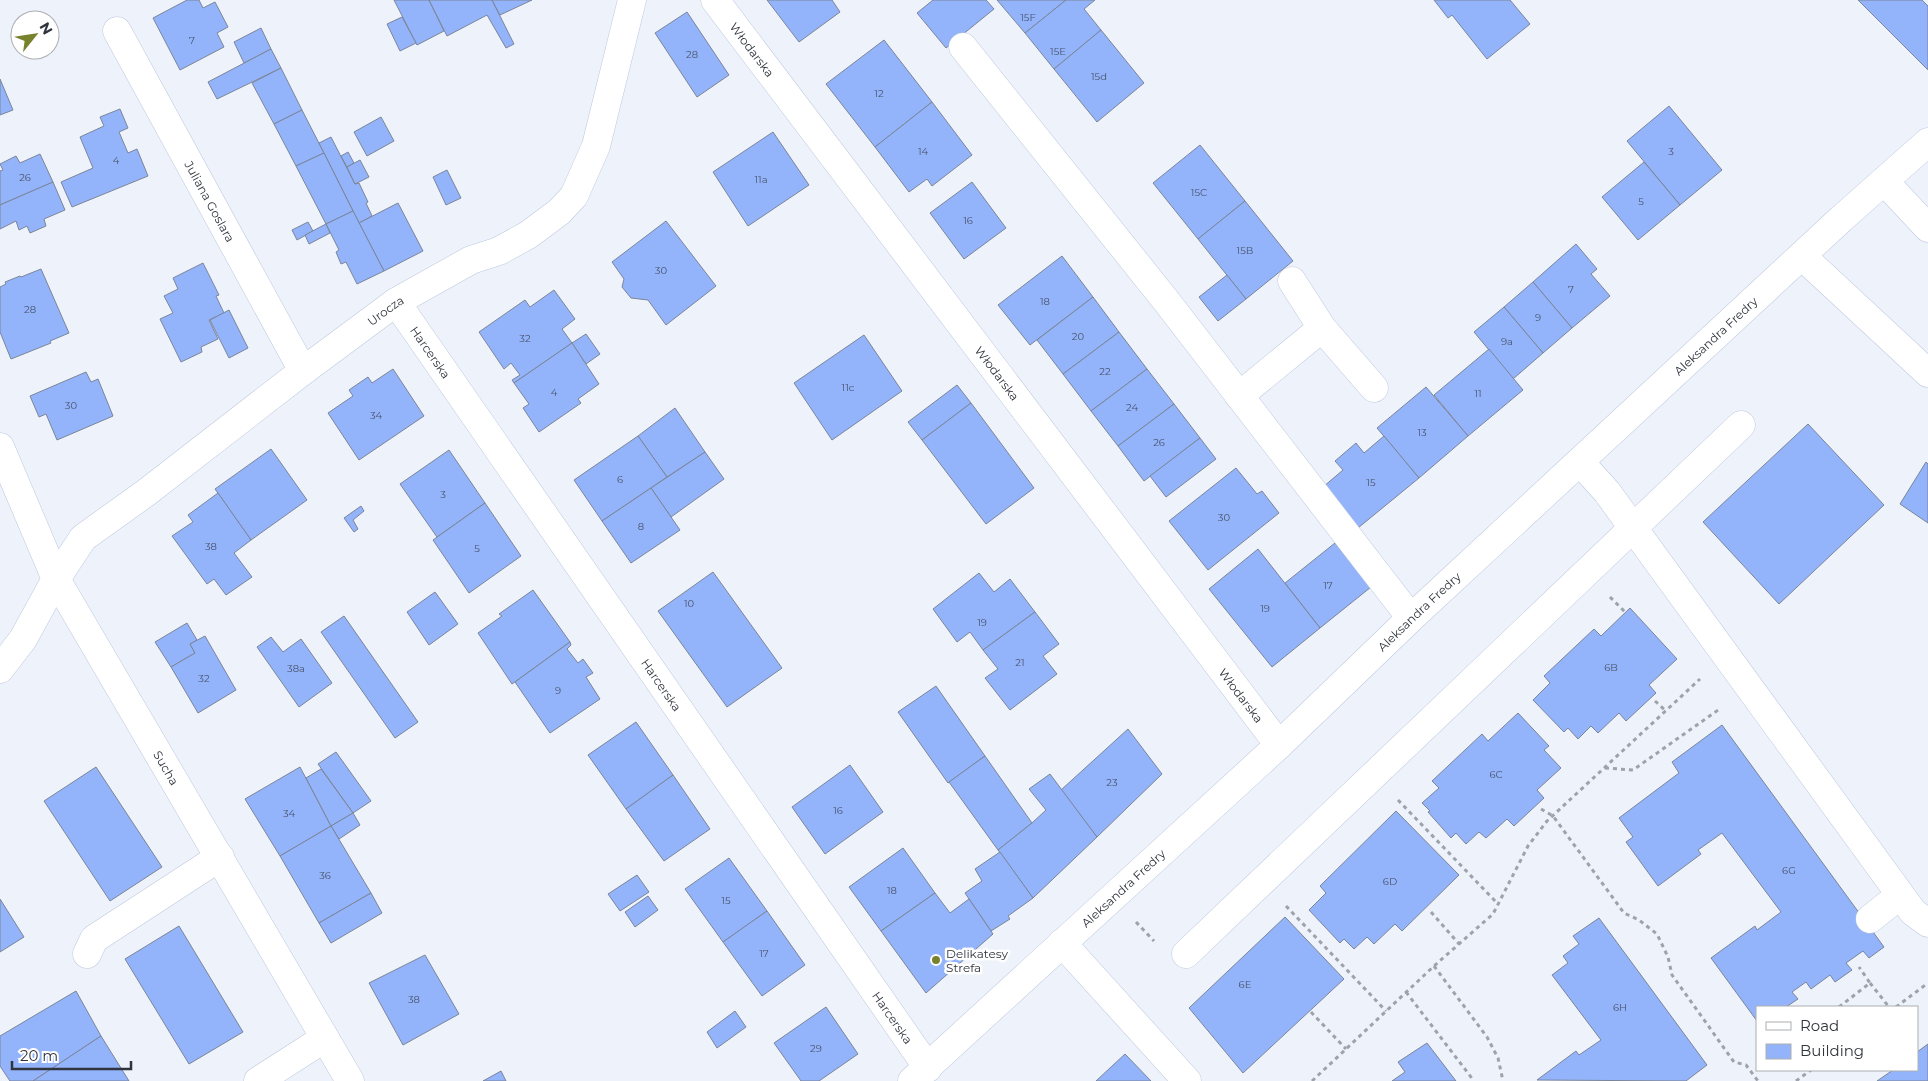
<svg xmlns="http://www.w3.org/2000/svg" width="1928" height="1081" font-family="Montserrat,sans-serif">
	<rect width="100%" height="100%" fill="#eef2fb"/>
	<!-- building -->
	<g fill="#93b4fb" stroke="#7b8599">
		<path d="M 187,0 L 199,0 L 203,8 L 215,2 L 228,27 L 217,33 L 224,47 L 180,70 L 153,18 Z"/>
		<path d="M 394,0 L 429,0 L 444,31 L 417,45 Z"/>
		<path d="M 429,0 L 492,0 L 514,44 L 506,48 L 487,15 L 447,36 Z"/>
		<path d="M 492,0 L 532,0 L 500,15 Z"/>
		<path d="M 767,0 L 832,0 L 840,12 L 799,42 Z"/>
		<path d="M 933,0 L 986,0 L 994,9 L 946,48 L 917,13 Z"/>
		<path d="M 997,0 L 1066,0 L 1025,33 Z"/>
		<path d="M 1066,0 L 1095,0 L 1084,9 L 1101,30 L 1054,69 L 1025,33 Z"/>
		<path d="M 1434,0 L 1510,0 L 1530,24 L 1487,59 L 1452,15 L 1448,18 Z"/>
		<path d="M 1858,0 L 1922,0 L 1928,6 L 1928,70 Z"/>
		<path d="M 687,12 L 729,75 L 697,97 L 655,33 Z"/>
		<path d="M 402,17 L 416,43 L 400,51 L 387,24 Z"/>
		<path d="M 261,28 L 271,49 L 244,63 L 234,42 Z"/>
		<path d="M 1101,30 L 1144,83 L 1097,122 L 1054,69 Z"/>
		<path d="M 884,40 L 932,102 L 875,147 L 826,84 Z"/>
		<path d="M 271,49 L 281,68 L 217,99 L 208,82 Z"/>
		<path d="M 281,68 L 302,110 L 274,124 L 252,83 Z"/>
		<path d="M 0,79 L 13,110 L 0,115 Z"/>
		<path d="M 932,102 L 972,155 L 932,186 L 927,179 L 909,192 L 875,147 Z"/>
		<path d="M 1669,106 L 1722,170 L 1680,205 L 1627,141 Z"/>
		<path d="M 120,109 L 128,128 L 119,132 L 128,153 L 137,149 L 148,176 L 72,207 L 61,182 L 93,168 L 80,137 L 104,126 L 100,117 Z"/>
		<path d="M 302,110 L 324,153 L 296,166 L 274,124 Z"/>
		<path d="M 381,117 L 394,141 L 367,156 L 354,132 Z"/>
		<path d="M 773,132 L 809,185 L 748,226 L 713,172 Z"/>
		<path d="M 331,137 L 355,184 L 359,183 L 368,202 L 366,203 L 372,216 L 359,223 L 319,143 Z"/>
		<path d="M 1200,145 L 1245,201 L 1198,239 L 1153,183 Z"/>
		<path d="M 348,152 L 354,163 L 347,167 L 341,156 Z"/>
		<path d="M 324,153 L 353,211 L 326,224 L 296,166 Z"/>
		<path d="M 40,154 L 53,182 L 0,205 L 0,171 L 3,170 L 0,164 L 16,156 L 20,163 Z"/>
		<path d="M 360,160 L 369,177 L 355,184 L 347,167 Z"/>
		<path d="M 1644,162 L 1680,205 L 1638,240 L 1602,197 Z"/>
		<path d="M 447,170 L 461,198 L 446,205 L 433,177 Z"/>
		<path d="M 53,182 L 65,210 L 44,219 L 46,226 L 30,233 L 27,226 L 19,230 L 16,221 L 0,229 L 0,205 Z"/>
		<path d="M 972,182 L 1006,228 L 964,259 L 930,213 Z"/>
		<path d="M 1245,201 L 1293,261 L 1246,299 L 1198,239 Z"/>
		<path d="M 398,203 L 423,251 L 384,271 L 359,223 Z"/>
		<path d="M 353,211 L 384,271 L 357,284 L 346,262 L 341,264 L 336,252 L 339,250 L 326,224 Z"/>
		<path d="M 666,221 L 716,286 L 666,325 L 648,300 L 631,298 L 622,287 L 624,279 L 612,262 Z"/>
		<path d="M 308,222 L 313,231 L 297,240 L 292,230 Z"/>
		<path d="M 326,224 L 330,233 L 309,244 L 305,235 Z"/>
		<path d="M 1576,244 L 1597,269 L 1591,274 L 1610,296 L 1572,328 L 1533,282 Z"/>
		<path d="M 1062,256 L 1093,297 L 1030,345 L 998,305 Z"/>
		<path d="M 203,263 L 219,295 L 216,296 L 224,313 L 209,320 L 218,339 L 201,347 L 202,352 L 181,362 L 160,319 L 173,313 L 164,296 L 178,289 L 173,278 Z"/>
		<path d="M 41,269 L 69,333 L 50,341 L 51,343 L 11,359 L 0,332 L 0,287 L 6,284 L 5,282 L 20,276 L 21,277 Z"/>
		<path d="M 1227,275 L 1246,299 L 1218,321 L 1199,297 Z"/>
		<path d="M 1533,282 L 1572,328 L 1543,353 L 1504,307 Z"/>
		<path d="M 554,290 L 575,319 L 562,329 L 572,343 L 514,383 L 512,380 L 520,375 L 511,363 L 504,369 L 479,332 L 525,300 L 530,307 Z"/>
		<path d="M 1093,297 L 1119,332 L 1063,374 L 1037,340 Z"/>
		<path d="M 1504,307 L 1543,353 L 1513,379 L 1474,332 Z"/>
		<path d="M 229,310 L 248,348 L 229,358 L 210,320 Z"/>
		<path d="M 1119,332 L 1147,369 L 1091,411 L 1063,374 Z"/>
		<path d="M 586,334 L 600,354 L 586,364 L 572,343 Z"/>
		<path d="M 864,335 L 902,391 L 832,440 L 794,383 Z"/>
		<path d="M 572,343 L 599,384 L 578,399 L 581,403 L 539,432 L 523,408 L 529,404 L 514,383 Z"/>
		<path d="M 1489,349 L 1523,390 L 1468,436 L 1434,395 Z"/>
		<path d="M 393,369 L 424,416 L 359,460 L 328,413 L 353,396 L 349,390 L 368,377 L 372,383 Z"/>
		<path d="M 1147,369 L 1174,404 L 1118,446 L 1091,411 Z"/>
		<path d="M 86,372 L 91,382 L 98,379 L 113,416 L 57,440 L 46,414 L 39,417 L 30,396 Z"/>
		<path d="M 957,385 L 971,403 L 922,440 L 908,422 Z"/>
		<path d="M 1426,387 L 1468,436 L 1419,478 L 1377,428 Z"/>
		<path d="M 971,403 L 1034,488 L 986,524 L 922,440 Z"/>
		<path d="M 1174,404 L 1200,438 L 1144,481 L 1118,446 Z"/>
		<path d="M 675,408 L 705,452 L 667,477 L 638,436 Z"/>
		<path d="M 1808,424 L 1884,505 L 1779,604 L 1703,522 Z"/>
		<path d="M 638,436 L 667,477 L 602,521 L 574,480 Z"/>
		<path d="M 1384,436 L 1419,478 L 1358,528 L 1323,487 L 1343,470 L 1335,461 L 1356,443 L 1364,453 Z"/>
		<path d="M 1200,438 L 1216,459 L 1166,497 L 1150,476 Z"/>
		<path d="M 271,449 L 307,500 L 251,540 L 215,489 Z"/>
		<path d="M 449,450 L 485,503 L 437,537 L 400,484 Z"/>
		<path d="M 705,452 L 724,479 L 671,517 L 651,488 Z"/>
		<path d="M 1926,462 L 1928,464 L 1928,523 L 1900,504 Z"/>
		<path d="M 1236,468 L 1257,494 L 1262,491 L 1279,513 L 1208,570 L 1169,521 Z"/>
		<path d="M 651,488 L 680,530 L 631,563 L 602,521 Z"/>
		<path d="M 218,493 L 251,540 L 234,553 L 252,577 L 226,595 L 214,579 L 207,584 L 172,536 L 193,522 L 188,515 Z"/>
		<path d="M 485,503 L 521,556 L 469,593 L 433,540 Z"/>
		<path d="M 361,506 L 364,511 L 353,520 L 358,529 L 354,532 L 344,518 Z"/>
		<path d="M 1335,543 L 1371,587 L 1320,628 L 1285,583 Z"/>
		<path d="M 1258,549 L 1320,628 L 1272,667 L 1209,589 Z"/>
		<path d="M 713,572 L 782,668 L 727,707 L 658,611 Z"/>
		<path d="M 979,573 L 994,592 L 1010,579 L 1035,612 L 983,650 L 970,632 L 957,642 L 933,609 Z"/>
		<path d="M 533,590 L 570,642 L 512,684 L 478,633 L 502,616 L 499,614 Z"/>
		<path d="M 435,592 L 458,624 L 429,645 L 407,612 Z"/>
		<path d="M 1630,608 L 1677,659 L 1649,685 L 1656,693 L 1626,721 L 1619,713 L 1598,733 L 1591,726 L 1578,739 L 1568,728 L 1564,732 L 1533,700 L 1550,683 L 1544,676 L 1594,629 L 1601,636 Z"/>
		<path d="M 1035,612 L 1059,644 L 1043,656 L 1057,674 L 1010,710 L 985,678 L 998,669 L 983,650 Z"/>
		<path d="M 344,616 L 418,722 L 395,738 L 321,632 Z"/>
		<path d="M 187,623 L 197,640 L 190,644 L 195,653 L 171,667 L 155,642 Z"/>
		<path d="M 205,636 L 236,690 L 198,713 L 171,667 L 195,653 L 190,644 Z"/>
		<path d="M 271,637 L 283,652 L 301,639 L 332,683 L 299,707 L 257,647 Z"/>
		<path d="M 570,642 L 571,645 L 567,649 L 578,663 L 583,659 L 593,673 L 586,677 L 600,699 L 550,733 L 515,682 Z"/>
		<path d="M 936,686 L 985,756 L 948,783 L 898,712 Z"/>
		<path d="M 1518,713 L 1549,746 L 1544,750 L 1561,768 L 1537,790 L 1544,798 L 1514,826 L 1507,819 L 1486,838 L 1479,832 L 1466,844 L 1456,833 L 1451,838 L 1428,812 L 1430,811 L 1422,803 L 1439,788 L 1432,781 L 1482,734 L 1488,741 Z"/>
		<path d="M 636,722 L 673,775 L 626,809 L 588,755 Z"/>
		<path d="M 1722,725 L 1884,947 L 1869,958 L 1863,951 L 1846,963 L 1852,970 L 1835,982 L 1830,975 L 1811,989 L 1806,982 L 1792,992 L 1798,999 L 1786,1007 L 1757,1007 L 1757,1021 L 1711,958 L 1755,926 L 1757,930 L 1781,912 L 1722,833 L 1698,850 L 1701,854 L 1658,886 L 1626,842 L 1633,837 L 1619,818 L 1679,773 L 1672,762 Z"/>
		<path d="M 1128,729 L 1162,774 L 1097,837 L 1061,790 Z"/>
		<path d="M 336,752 L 371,801 L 353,813 L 318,764 Z"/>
		<path d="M 985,756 L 1032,823 L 998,850 L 949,782 Z"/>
		<path d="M 850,765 L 883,812 L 825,854 L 792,807 Z"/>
		<path d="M 96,767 L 162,867 L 110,901 L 44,801 Z"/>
		<path d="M 300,767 L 331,826 L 280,856 L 245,799 Z"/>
		<path d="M 321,769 L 353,813 L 331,826 L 306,778 Z"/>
		<path d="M 1050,774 L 1097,837 L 1033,898 L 998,850 L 1032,823 L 1046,810 L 1029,789 Z"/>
		<path d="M 673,775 L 710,829 L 664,861 L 626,809 Z"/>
		<path d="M 1396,811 L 1459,875 L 1402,931 L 1395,924 L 1374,944 L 1367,937 L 1354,949 L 1344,939 L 1340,943 L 1309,910 L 1326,893 L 1320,886 Z"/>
		<path d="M 353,813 L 360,825 L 339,839 L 331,826 Z"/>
		<path d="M 331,826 L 371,893 L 319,923 L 280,856 Z"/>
		<path d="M 903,848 L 935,893 L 881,931 L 849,887 Z"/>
		<path d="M 1000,852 L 1033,898 L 1008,916 L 1010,919 L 991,931 L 965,893 L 982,881 L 975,869 Z"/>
		<path d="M 729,858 L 767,911 L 723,942 L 685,889 Z"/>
		<path d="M 637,875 L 649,892 L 620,911 L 608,894 Z"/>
		<path d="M 371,893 L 382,913 L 331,943 L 319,923 Z"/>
		<path d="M 935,893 L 950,913 L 969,899 L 993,934 L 926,993 L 881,931 Z"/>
		<path d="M 648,896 L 658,910 L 635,927 L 625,912 Z"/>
		<path d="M 0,899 L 24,937 L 0,952 Z"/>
		<path d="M 767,911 L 805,965 L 762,996 L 723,942 Z"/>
		<path d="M 1285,917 L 1344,979 L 1243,1073 L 1189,1008 Z"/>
		<path d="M 1599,918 L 1707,1065 L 1686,1081 L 1537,1080 L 1576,1051 L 1579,1055 L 1601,1040 L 1552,975 L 1568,963 L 1563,956 L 1579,944 L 1573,936 Z"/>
		<path d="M 179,926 L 243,1032 L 189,1064 L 125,959 Z"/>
		<path d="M 425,955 L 459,1014 L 403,1045 L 369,983 Z"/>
		<path d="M 76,991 L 101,1036 L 33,1081 L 10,1081 L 0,1066 L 0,1036 Z"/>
		<path d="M 826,1007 L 858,1054 L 819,1081 L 801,1081 L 774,1043 Z"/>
		<path d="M 735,1011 L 746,1027 L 717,1048 L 707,1032 Z"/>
		<path d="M 101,1036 L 129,1081 L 33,1081 Z"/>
		<path d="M 1427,1043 L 1456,1081 L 1392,1081 L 1405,1072 L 1398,1062 Z"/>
		<path d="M 1928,1044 L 1928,1081 L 1877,1081 L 1893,1070 L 1917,1070 L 1917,1052 Z"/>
		<path d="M 1125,1054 L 1151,1081 L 1096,1081 Z"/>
		<path d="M 501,1071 L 506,1081 L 483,1081 Z"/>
	</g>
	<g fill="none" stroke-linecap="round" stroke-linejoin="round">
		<!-- minor casing -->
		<g stroke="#bec9de" stroke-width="29">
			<g id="minor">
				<path id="s1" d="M 715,0 L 1279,745"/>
				<path id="s2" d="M 117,31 L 303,371"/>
				<path d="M 963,47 L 1167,302 L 1411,618"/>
				<path d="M 1884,181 L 1928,228"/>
				<path d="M 1802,256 L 1928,373"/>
				<path id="s3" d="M 396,302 L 928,1068"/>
				<path d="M 1322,328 L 1374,388"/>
				<path d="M 1239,396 L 1322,328 L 1292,281"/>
				<path id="s4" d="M 0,447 L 56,579 L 350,1081"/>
				<path d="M 1580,462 L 1607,492 L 1913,912 L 1928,923"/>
				<path id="s5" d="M 0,669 L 23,639 L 56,579 L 83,538 L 147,492 L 303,371 L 396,302 L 471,260 L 499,251 L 528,235 L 559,212 L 574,196 L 596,146 L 632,0"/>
				<path d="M 1870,919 L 1900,895"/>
				<path d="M 1062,943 L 1187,1081"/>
				<path d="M 87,954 L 94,939 L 220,857"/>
				<path d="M 1186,954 L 1741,425"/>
				<path d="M 258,1081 L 325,1038"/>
				<path id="s6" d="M 912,1081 L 1279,745 L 1411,618 L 1841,219 L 1928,142"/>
			</g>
		</g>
		<!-- path -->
		<g stroke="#9ea2ab" stroke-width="3" stroke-dasharray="4 4" stroke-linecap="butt">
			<path d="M 1610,597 L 1626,613"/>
			<path d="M 1655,701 L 1666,711"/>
			<path d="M 1605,768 L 1633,770 L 1721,708"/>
			<path d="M 1398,800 L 1498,904"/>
			<path d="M 1541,809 L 1553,816 L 1624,913 L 1639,920 L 1657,934 L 1668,957 L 1672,975 L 1734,1062 L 1746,1065 L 1758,1081"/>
			<path d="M 1286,906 L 1386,1011"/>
			<path d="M 1431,912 L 1459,944"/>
			<path d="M 1136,922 L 1154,941"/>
			<path d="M 1434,966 L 1487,1037 L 1498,1058 L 1503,1081"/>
			<path d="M 1870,983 L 1889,1007"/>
			<path d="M 1406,992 L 1474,1081"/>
			<path d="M 1839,1007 L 1870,983 L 1859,967"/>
			<path d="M 1896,1007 L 1928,983"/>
			<path d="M 1311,1012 L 1346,1049"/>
			<path d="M 1312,1081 L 1434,966 L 1493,914 L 1528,846 L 1547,821 L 1700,679"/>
			<path d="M 1796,1081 L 1811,1070"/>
		</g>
		<!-- minor -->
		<use href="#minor" stroke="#fff" stroke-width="28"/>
	</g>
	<!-- markers -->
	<circle fill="#78812c" stroke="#fff" stroke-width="2" cx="936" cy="960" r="5"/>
	<g text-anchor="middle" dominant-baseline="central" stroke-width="5" stroke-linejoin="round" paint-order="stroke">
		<!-- number labels -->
		<g font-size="10" fill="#49546c">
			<text x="1028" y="17">15F</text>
			<text x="192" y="40">7</text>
			<text x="1058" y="51">15E</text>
			<text x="692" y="54">28</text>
			<text x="1099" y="76">15d</text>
			<text x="879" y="93">12</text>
			<text x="923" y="151">14</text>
			<text x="1671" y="151">3</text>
			<text x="116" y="160">4</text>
			<text x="25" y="177">26</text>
			<text x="761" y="179">11a</text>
			<text x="1199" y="192">15C</text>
			<text x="1641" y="201">5</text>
			<text x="968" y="220">16</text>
			<text x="1245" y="250">15B</text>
			<text x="661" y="270">30</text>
			<text x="1571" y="289">7</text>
			<text x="1045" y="301">18</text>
			<text x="30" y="309">28</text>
			<text x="1538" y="317">9</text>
			<text x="1078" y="336">20</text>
			<text x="525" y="338">32</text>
			<text x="1507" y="341">9a</text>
			<text x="1105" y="371">22</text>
			<text x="848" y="387">11c</text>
			<text x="554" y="392">4</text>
			<text x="1478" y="393">11</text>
			<text x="71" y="405">30</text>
			<text x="1132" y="407">24</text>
			<text x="376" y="415">34</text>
			<text x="1422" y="432">13</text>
			<text x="1159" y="442">26</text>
			<text x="620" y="479">6</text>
			<text x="1371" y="482">15</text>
			<text x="443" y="494">3</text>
			<text x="1224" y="517">30</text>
			<text x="641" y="526">8</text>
			<text x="211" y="546">38</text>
			<text x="477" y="548">5</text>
			<text x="1328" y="585">17</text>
			<text x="689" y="603">10</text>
			<text x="1265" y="608">19</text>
			<text x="982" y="622">19</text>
			<text x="1020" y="662">21</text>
			<text x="1611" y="667">6B</text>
			<text x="296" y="668">38a</text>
			<text x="204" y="678">32</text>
			<text x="558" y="690">9</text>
			<text x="1496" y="774">6C</text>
			<text x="1112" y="782">23</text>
			<text x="838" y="810">16</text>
			<text x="289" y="813">34</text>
			<text x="1789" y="870">6G</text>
			<text x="325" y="875">36</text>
			<text x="1390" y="881">6D</text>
			<text x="892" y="890">18</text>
			<text x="726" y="900">15</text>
			<text x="764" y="953">17</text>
			<text x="1245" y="984">6E</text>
			<text x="414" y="999">38</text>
			<text x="1620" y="1007">6H</text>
			<text x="816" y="1048">29</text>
		</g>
		<!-- street labels -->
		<g font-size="12" fill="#30343c" stroke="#fff">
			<text stroke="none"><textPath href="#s1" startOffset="62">Włodarska</textPath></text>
			<text stroke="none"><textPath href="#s2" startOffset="194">Juliana Goslara</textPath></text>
			<text stroke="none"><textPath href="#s5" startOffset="534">Urocza</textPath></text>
			<text stroke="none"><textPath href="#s6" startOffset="1096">Aleksandra Fredry</textPath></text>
			<text stroke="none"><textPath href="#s3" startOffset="61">Harcerska</textPath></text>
			<text stroke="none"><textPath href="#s1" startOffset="468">Włodarska</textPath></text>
			<text stroke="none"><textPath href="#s6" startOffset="691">Aleksandra Fredry</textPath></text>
			<text stroke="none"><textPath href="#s3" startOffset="466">Harcerska</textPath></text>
			<text stroke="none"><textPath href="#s1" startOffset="872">Włodarska</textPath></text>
			<text stroke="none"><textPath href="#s4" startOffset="362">Sucha</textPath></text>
			<text stroke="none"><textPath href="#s6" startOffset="286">Aleksandra Fredry</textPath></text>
			<text stroke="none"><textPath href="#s3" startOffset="871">Harcerska</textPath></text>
		</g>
		<!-- poi labels -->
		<g font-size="12" fill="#30343c" stroke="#fff" text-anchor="start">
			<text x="946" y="953">Delikatesy<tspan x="946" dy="14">Strefa</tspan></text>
		</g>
	</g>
	<!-- legend -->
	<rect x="1756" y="1006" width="162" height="65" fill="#ffffff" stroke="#acaeb1"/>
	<rect x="1766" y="1022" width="25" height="8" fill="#ffffff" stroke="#acaeb1"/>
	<text x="1800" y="1031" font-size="15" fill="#30343c">Road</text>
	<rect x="1766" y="1044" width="25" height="15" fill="#93b4fb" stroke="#acaeb1"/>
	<text x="1800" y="1056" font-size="15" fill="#30343c">Building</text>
	<!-- north arrow -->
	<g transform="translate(35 35) rotate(60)"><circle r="24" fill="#ffffff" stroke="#acaeb1"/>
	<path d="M0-4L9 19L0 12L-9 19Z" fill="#78812c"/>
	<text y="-8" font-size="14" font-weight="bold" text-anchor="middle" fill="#30343c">N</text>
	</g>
	<!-- scale -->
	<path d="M12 1061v8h119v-8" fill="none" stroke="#30343c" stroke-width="2.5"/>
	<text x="20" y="1061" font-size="15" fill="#30343c" stroke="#ffffff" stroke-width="4" paint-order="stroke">20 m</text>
</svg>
